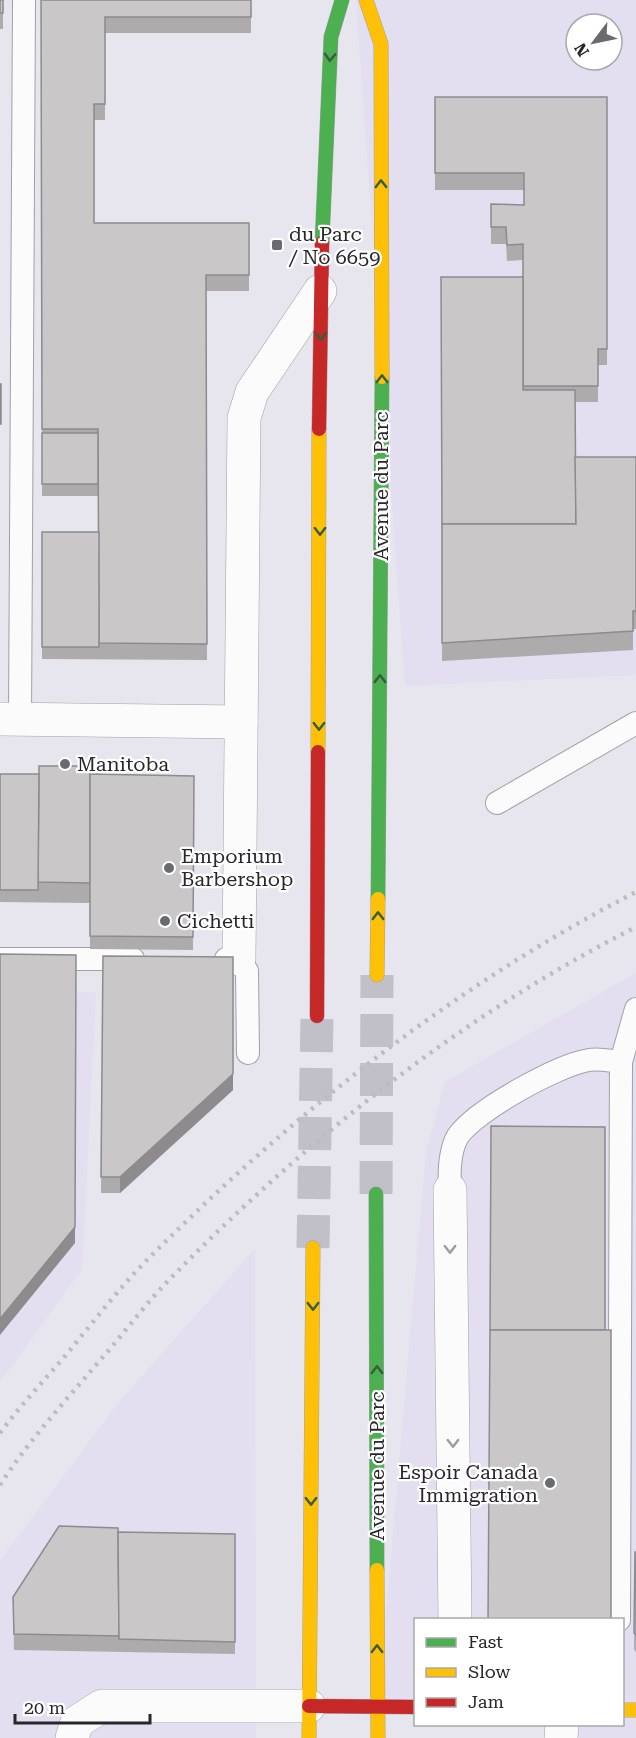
<svg xmlns="http://www.w3.org/2000/svg" width="636" height="1738" font-family="'Roboto Serif',serif">
	<rect width="100%" height="100%" fill="#e7e5ee"/>
	<!-- built -->
	<g fill="#e3def0" fill-rule="evenodd">
		<path d="M 356,0 L 636,0 L 636,675 L 405,686 ZM 576,24 L 612,24 L 612,60 L 576,60 Z"/>
		<path d="M 636,973 L 636,1738 L 561,1738 L 562,1725 L 622,1724 L 622,1620 L 416,1620 L 415,1707 L 378,1707 L 426,1151 L 445,1082 Z"/>
		<path d="M 0,987 L 96,993 L 82,1269 L 0,1382 Z"/>
		<path d="M 255,1249 L 256,1738 L 0,1738 L 0,1561 L 118,1403 Z"/>
	</g>
	<g fill="none" stroke-linecap="round" stroke-linejoin="round">
		<!-- secondary-tunnel -->
		<g stroke="#c1bfc7" stroke-width="33" stroke-dasharray="33 16" stroke-linecap="butt">
			<path d="M 376,1194 L 377,975"/>
			<path d="M 313,1248 L 317,1016"/>
		</g>
		<!-- lane casing -->
		<g stroke="#a2a0a6" stroke-width="24">
			<g id="lane">
				<path d="M 20,720 L 24,0"/>
				<path d="M 497,803 L 636,723"/>
				<path d="M 0,959 L 133,959"/>
				<path d="M 226,959 L 239,959 L 247,971 L 248,1053"/>
				<path d="M 621,1062 L 636,1009"/>
				<path d="M 450,1190 C 449,1173 449,1151 458,1136 C 476,1110 558,1065 589,1060 C 598,1058 611,1061 621,1062 L 619,1620"/>
			</g>
		</g>
		<!-- street casing -->
		<g stroke="#a2a0a6" stroke-width="34">
			<g id="street">
				<path d="M 0,719 L 241,722"/>
				<path d="M 239,959 L 244,418 L 252,392 L 320,291"/>
				<path d="M 450,1190 L 455,1620"/>
				<path d="M 72,1738 L 77,1722 L 102,1706 L 309,1706"/>
				<path d="M 561,1738 L 562,1724"/>
			</g>
		</g>
		<!-- fast casing -->
		<g stroke="#a2a0a6" stroke-width="15">
			<g id="fast">
				<path d="M 322,243 L 331,37 L 342,0"/>
				<path d="M 378,899 L 382,377"/>
				<path d="M 376,1194 L 377,1570"/>
			</g>
		</g>
		<!-- slow casing -->
		<g stroke="#a2a0a6" stroke-width="15">
			<g id="slow">
				<path d="M 366,0 L 381,44 L 382,377"/>
				<path d="M 318,752 L 319,429"/>
				<path d="M 377,975 L 378,899"/>
				<path d="M 377,1570 L 378,1738"/>
				<path d="M 622,1710 L 636,1710"/>
				<path d="M 309,1738 L 313,1248"/>
			</g>
		</g>
		<!-- jam casing -->
		<g stroke="#a2a0a6" stroke-width="15">
			<g id="jam">
				<path d="M 319,429 L 322,243"/>
				<path d="M 317,1016 L 318,752"/>
				<path d="M 309,1706 L 416,1707"/>
			</g>
		</g>
		<!-- lane -->
		<use href="#lane" stroke="#fbfbfc" stroke-width="22"/>
		<!-- street -->
		<use href="#street" stroke="#fbfbfc" stroke-width="33"/>
		<!-- fast -->
		<use href="#fast" stroke="#4caf50" stroke-width="14"/>
		<!-- slow -->
		<use href="#slow" stroke="#ffc107" stroke-width="14"/>
		<!-- jam -->
		<use href="#jam" stroke="#c62828" stroke-width="14"/>
		<!-- rail -->
		<g stroke="#bcbbbe" stroke-width="4.5" stroke-dasharray="3 6" stroke-linecap="butt">
			<path d="M 0,1433 C 20,1406 43,1382 65,1356 C 91,1325 116,1292 144,1263 C 289,1117 453,986 636,892"/>
			<path d="M 0,1485 C 30,1439 67,1399 102,1358 C 124,1333 144,1306 167,1282 C 304,1141 461,1016 636,927"/>
		</g>
	</g>
	<!-- wall -->
	<g fill="#aeabad">
		<rect x="0" y="0" width="3" height="29"/>
		<path d="M 41,0 L 251,0 L 251,33 L 105,33 L 105,120 L 94,120 L 94,223 L 249,223 L 249,291 L 206,291 L 207,660 L 42,659 L 42,532 L 99,532 L 98,496 L 42,496 Z"/>
		<path d="M 435,97 L 607,97 L 607,365 L 598,365 L 598,402 L 575,402 L 575,457 L 636,457 L 636,629 L 633,629 L 633,650 L 442,661 L 441,277 L 523,277 L 523,260 L 507,261 L 506,244 L 491,244 L 491,204 L 524,205 L 524,190 L 435,190 Z"/>
		<path d="M 0,774 L 194,776 L 193,950 L 90,949 L 90,814 L 90,903 L 0,902 Z"/>
		<path d="M 103,956 L 233,1090 L 120,1193 L 101,1193 Z"/>
		<path d="M 118,1532 L 235,1534 L 235,1654 L 14,1650 L 13,1597 Z"/>
		<path d="M 635,1552 L 636,1552 L 636,1652 L 634,1649 Z"/>
	</g>
	<!-- shaded-wall -->
	<g fill="#8d8b8d">
		<path d="M 76,955 L 75,1243 L 0,1335 L 0,1319 Z"/>
		<path d="M 233,1074 L 233,1090 L 120,1193 L 120,1177 Z"/>
	</g>
	<!-- building -->
	<g fill="#cac7c9" stroke="#8d8b8d" stroke-width="1.5">
		<rect x="0" y="0" width="3" height="13"/>
		<path d="M 41,0 L 251,0 L 251,17 L 105,17 L 105,104 L 94,104 L 94,223 L 249,223 L 249,275 L 206,275 L 207,644 L 99,643 L 98,429 L 42,429 Z"/>
		<path d="M 435,97 L 607,97 L 607,349 L 598,349 L 598,386 L 523,386 L 523,244 L 507,245 L 506,227 L 491,227 L 491,204 L 524,205 L 524,173 L 435,173 Z"/>
		<path d="M 441,277 L 523,277 L 523,390 L 575,390 L 576,524 L 442,524 Z"/>
		<rect x="0" y="384" width="1" height="40"/>
		<rect x="42" y="433" width="56" height="51"/>
		<path d="M 575,457 L 636,457 L 636,611 L 633,611 L 633,631 L 442,643 L 442,524 L 576,524 Z"/>
		<rect x="42" y="532" width="57" height="115"/>
		<path d="M 39,766 L 90,766 L 90,883 L 38,882 Z"/>
		<path d="M 0,774 L 39,774 L 38,890 L 0,890 Z"/>
		<path d="M 90,774 L 194,776 L 193,937 L 90,936 Z"/>
		<path d="M 0,954 L 76,955 L 75,1227 L 0,1319 Z"/>
		<path d="M 103,956 L 233,957 L 233,1074 L 120,1177 L 101,1177 Z"/>
		<path d="M 491,1126 L 605,1127 L 605,1330 L 490,1330 Z"/>
		<path d="M 490,1330 L 611,1330 L 611,1620 L 488,1620 Z"/>
		<path d="M 59,1526 L 118,1528 L 119,1636 L 14,1634 L 13,1597 Z"/>
		<path d="M 118,1532 L 235,1534 L 235,1642 L 119,1639 Z"/>
		<path d="M 635,1552 L 636,1552 L 636,1635 L 634,1633 Z"/>
	</g>
	<!-- one-way arrows -->
	<defs><path id="oneway-chevron" d="M-2-3.5L2.5 0L-2 3.5" fill="none" stroke-width="1.6" stroke-linecap="round" stroke-linejoin="round" transform="scale(1.5)"/></defs>
	<g stroke="#375d3b">
		<use href="#oneway-chevron" transform="translate(330 57) rotate(92)"/>
		<use href="#oneway-chevron" transform="translate(381 184) rotate(-90)"/>
		<use href="#oneway-chevron" transform="translate(321 336) rotate(89)"/>
		<use href="#oneway-chevron" transform="translate(382 379) rotate(-90)"/>
		<use href="#oneway-chevron" transform="translate(320 531) rotate(90)"/>
		<use href="#oneway-chevron" transform="translate(380 679) rotate(-90)"/>
		<use href="#oneway-chevron" transform="translate(319 726) rotate(90)"/>
		<use href="#oneway-chevron" transform="translate(378 916) rotate(-90)"/>
		<use href="#oneway-chevron" transform="translate(313 1306) rotate(90)"/>
		<use href="#oneway-chevron" transform="translate(377 1370) rotate(-90)"/>
		<use href="#oneway-chevron" transform="translate(311 1501) rotate(90)"/>
		<use href="#oneway-chevron" transform="translate(377 1649) rotate(-90)"/>
	</g>
	<g stroke="#9c9c9f">
		<use href="#oneway-chevron" transform="translate(450 1249) rotate(89)"/>
		<use href="#oneway-chevron" transform="translate(453 1443) rotate(89)"/>
	</g>
	<!-- markers -->
	<g fill="#6c6a71" stroke="#fff" stroke-width="2">
		<rect x="271" y="239" width="12" height="12" rx="3"/>
		<circle cx="65" cy="764" r="6"/>
		<circle cx="169" cy="868" r="6"/>
		<circle cx="165" cy="921" r="6"/>
		<circle cx="550" cy="1483" r="6"/>
	</g>
	<g text-anchor="middle" dominant-baseline="central" stroke-width="4.5" stroke-linejoin="round" paint-order="stroke">
		<!-- poi labels -->
		<g font-size="20" fill="#29272d" stroke="#fff" text-anchor="start">
			<text x="289" y="234">du Parc<tspan x="289" dy="23">/ No 6659</tspan></text>
			<text x="77" y="764">Manitoba</text>
			<text x="181" y="856">Emporium<tspan x="181" dy="23">Barbershop</tspan></text>
			<text x="177" y="921">Cichetti</text>
			<text x="538" y="1472" text-anchor="end">Espoir Canada<tspan x="538" dy="23">Immigration</tspan></text>
		</g>
		<!-- street labels -->
		<g font-size="20" fill="#29272d" stroke="#fff">
			<text transform="translate(381 486) rotate(-90)">Avenue du Parc</text>
			<text transform="translate(377 1466) rotate(-90)">Avenue du Parc</text>
		</g>
	</g>
	<!-- legend -->
	<rect x="414" y="1618" width="210" height="108" fill="#ffffff" stroke="#a9a9ab" stroke-width="1.5"/>
	<rect x="426" y="1638" width="30" height="9" fill="#4caf50" stroke="#a9a9ab" stroke-width="1.5"/>
	<text x="468" y="1648" font-size="18" fill="#29272d">Fast</text>
	<rect x="426" y="1668" width="30" height="9" fill="#ffc107" stroke="#a9a9ab" stroke-width="1.5"/>
	<text x="468" y="1678" font-size="18" fill="#29272d">Slow</text>
	<rect x="426" y="1698" width="30" height="9" fill="#c62828" stroke="#a9a9ab" stroke-width="1.5"/>
	<text x="468" y="1708" font-size="18" fill="#29272d">Jam</text>
	<!-- north arrow -->
	<g transform="translate(594 42) rotate(238)"><circle r="28" fill="#ffffff" stroke="#a9a9ab" stroke-width="1.5"/>
	<path d="M0-4.5L10 22L0 15L-10 22Z" fill="#6c6a71"/>
	<text y="-9" font-size="16" font-weight="bold" text-anchor="middle" fill="#29272d">N</text>
	</g>
	<!-- scale -->
	<path d="M15 1714v9h135v-9" fill="none" stroke="#29272d" stroke-width="3"/>
	<text x="24" y="1714" font-size="18" fill="#29272d" stroke="#ffffff" stroke-width="4.5" paint-order="stroke">20 m</text>
</svg>
